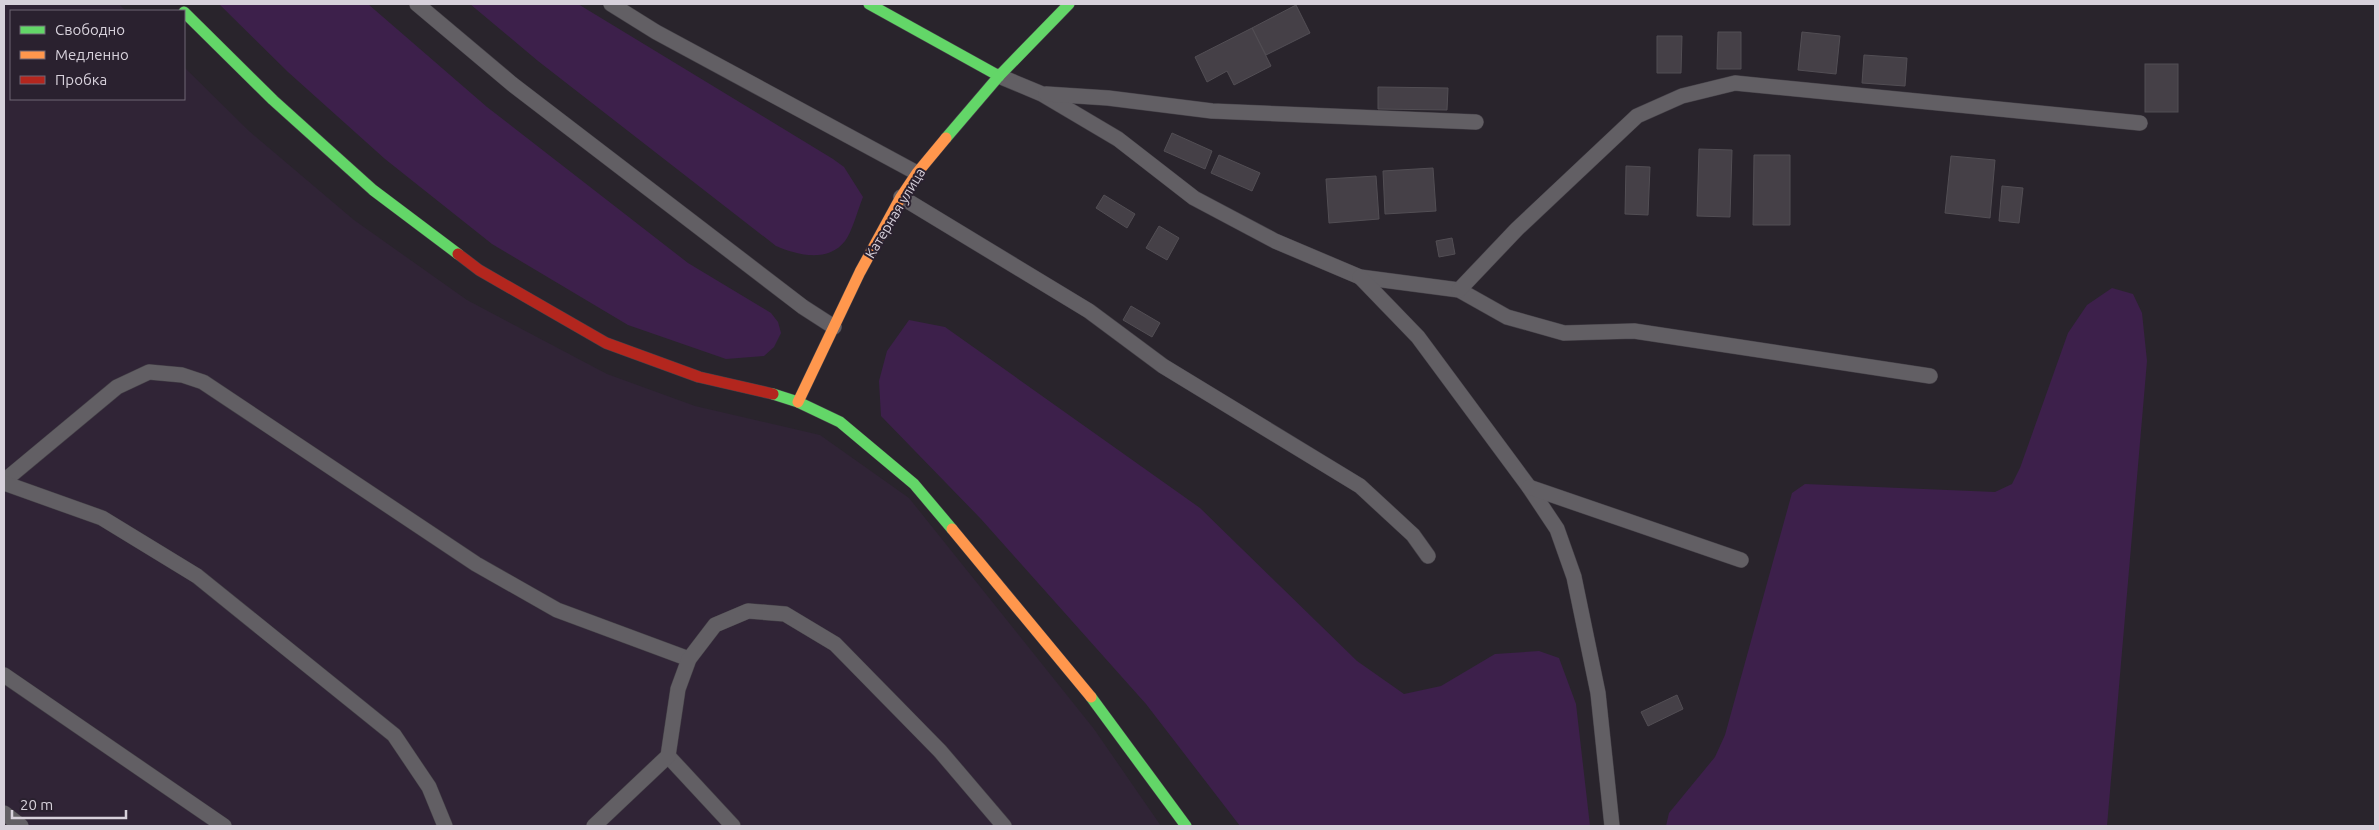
<svg xmlns="http://www.w3.org/2000/svg" width="2379" height="830" font-family="Ubuntu,sans-serif">
	<rect width="100%" height="100%" fill="#29242c"/>
	<!-- built -->
	<path fill="#302436" d="M 4,4 L 119,4 L 126,11 L 11,11 L 11,99 L 184,99 L 184,67 L 249,131 L 354,220 L 467,300 L 607,374 L 695,406 L 820,435 L 909,498 L 1094,729 L 1161,826 L 4,826 Z"/>
	<!-- green -->
	<g fill="#3d204b">
		<path d="M 219,4 L 368,4 L 487,107 L 688,263 L 771,313 L 778,322 L 781,333 L 774,347 L 764,356 L 726,359 L 628,325 L 492,244 L 385,159 L 288,72 Z"/>
		<path d="M 470,4 L 578,4 L 833,159 L 844,167 L 863,197 C 858,209 852,232 845,241 C 828,263 797,255 776,246 L 538,61 Z"/>
		<path d="M 2112,288 L 2133,294 L 2142,313 L 2147,361 L 2107,826 L 1666,826 L 1669,813 L 1715,757 L 1725,735 L 1792,493 L 1805,484 L 1995,492 L 2012,484 L 2020,468 L 2068,333 L 2087,305 Z"/>
		<path d="M 909,320 L 945,327 L 1200,508 L 1357,661 L 1404,694 L 1441,686 L 1495,654 L 1539,651 L 1559,658 L 1576,704 L 1590,826 L 1240,826 L 1146,704 L 981,519 L 881,416 L 879,381 L 887,351 Z"/>
	</g>
	<!-- building -->
	<g fill="#454047" stroke="#524e54">
		<path d="M 1296,5 L 1310,33 L 1266,55 L 1252,28 Z"/>
		<path d="M 1252,28 L 1271,66 L 1234,85 L 1227,71 L 1207,82 L 1195,57 Z"/>
		<path d="M 1718,32 L 1741,32 L 1741,69 L 1717,69 Z"/>
		<path d="M 1802,32 L 1840,36 L 1836,74 L 1798,70 Z"/>
		<path d="M 1657,36 L 1682,36 L 1681,73 L 1657,73 Z"/>
		<path d="M 1864,55 L 1907,58 L 1905,86 L 1862,83 Z"/>
		<rect x="2145" y="64" width="33" height="48"/>
		<path d="M 1378,87 L 1448,88 L 1447,110 L 1378,109 Z"/>
		<path d="M 1172,133 L 1212,151 L 1205,169 L 1164,151 Z"/>
		<path d="M 1699,149 L 1732,150 L 1730,217 L 1697,216 Z"/>
		<path d="M 1219,155 L 1260,173 L 1252,191 L 1211,173 Z"/>
		<path d="M 1754,155 L 1790,155 L 1790,225 L 1753,225 Z"/>
		<path d="M 1951,156 L 1995,160 L 1990,218 L 1945,213 Z"/>
		<path d="M 1626,166 L 1650,167 L 1648,215 L 1625,214 Z"/>
		<path d="M 1433,168 L 1436,211 L 1385,214 L 1383,171 Z"/>
		<path d="M 1376,176 L 1379,219 L 1329,223 L 1326,179 Z"/>
		<path d="M 2002,186 L 2023,188 L 2019,223 L 1999,221 Z"/>
		<path d="M 1104,195 L 1135,214 L 1127,228 L 1096,208 Z"/>
		<path d="M 1159,226 L 1179,238 L 1167,260 L 1146,248 Z"/>
		<path d="M 1452,238 L 1455,254 L 1439,257 L 1436,241 Z"/>
		<path d="M 1131,306 L 1160,323 L 1152,337 L 1123,320 Z"/>
		<path d="M 1677,695 L 1683,709 L 1648,726 L 1641,712 Z"/>
	</g>
	<g fill="none" stroke-linecap="round" stroke-linejoin="round">
		<!-- lane casing -->
		<g stroke="#454148" stroke-width="16">
			<g id="lane">
				<path d="M 417,4 L 512,84 L 803,307 L 834,327"/>
				<path d="M 611,4 L 656,32 L 917,173"/>
				<path d="M 999,76 L 1042,94 L 1118,139 L 1194,198 L 1275,241 L 1360,277 L 1459,290 L 1507,317 L 1564,333 L 1634,331 L 1930,376"/>
				<path d="M 1046,94 L 1108,98 L 1212,111 L 1476,122"/>
				<path d="M 901,197 L 1089,311 L 1163,366 L 1360,486 L 1413,535 L 1428,556"/>
				<path d="M 1360,277 L 1418,337 L 1529,487 L 1557,529 L 1574,577 L 1598,693 L 1612,826"/>
				<path d="M 1459,290 L 1517,229 L 1637,116 L 1682,96 L 1735,83 L 2140,123"/>
				<path d="M 4,481 L 117,387 L 149,372 L 182,375 L 203,382 L 476,564 L 557,610 L 689,659"/>
				<path d="M 4,483 L 102,518 L 197,576 L 394,735 L 429,787 L 445,826"/>
				<path d="M 1529,487 L 1741,560"/>
				<path d="M 4,675 L 224,826"/>
				<path d="M 668,756 L 733,826"/>
				<path d="M 4,813 L 21,826"/>
				<path d="M 594,826 L 668,756 L 678,689 L 689,659 L 715,625 L 748,611 L 785,614 L 835,644 L 940,751 L 1004,826"/>
			</g>
		</g>
		<!-- fast casing -->
		<g stroke="#454148" stroke-width="12">
			<g id="fast">
				<path d="M 869,4 L 999,76"/>
				<path d="M 184,12 L 273,100 L 373,190 L 458,254"/>
				<path d="M 946,138 L 999,76 L 1069,4"/>
				<path d="M 773,394 L 798,402 L 840,422 L 914,484 L 952,529"/>
				<path d="M 1091,697 L 1186,826"/>
			</g>
		</g>
		<!-- slow casing -->
		<g stroke="#454148" stroke-width="12">
			<g id="slow">
				<path d="M 798,402 L 860,272 L 901,197 L 917,173 L 946,138"/>
				<path d="M 952,529 L 1091,697"/>
			</g>
		</g>
		<!-- jam casing -->
		<g stroke="#454148" stroke-width="12">
			<path id="jam" d="M 458,254 L 479,270 L 606,343 L 699,377 L 773,394"/>
		</g>
		<!-- lane -->
		<use href="#lane" stroke="#625f64" stroke-width="15"/>
		<!-- fast -->
		<use href="#fast" stroke="#63d668" stroke-width="11"/>
		<!-- slow -->
		<use href="#slow" stroke="#ff974d" stroke-width="11"/>
		<!-- jam -->
		<use href="#jam" stroke="#b3261e" stroke-width="11"/>
	</g>
	<g text-anchor="middle" dominant-baseline="central" stroke-width="4" stroke-linejoin="round" paint-order="stroke">
		<!-- street labels -->
		<g font-size="14" fill="#d7d1db" stroke="#2a212f">
			<text transform="translate(895 213) rotate(-59)">Катерная улица</text>
		</g>
	</g>
	<!-- border -->
	<rect width="2379" height="830" fill="none" stroke="#d7d1db" stroke-width="10"/>
	<!-- legend -->
	<rect x="10" y="10" width="175" height="90" fill="#2a212f" stroke="#6f6774"/>
	<rect x="20" y="26" width="25" height="8" fill="#63d668" stroke="#6f6774"/>
	<text x="55" y="35" font-size="15" fill="#d7d1db">Свободно</text>
	<rect x="20" y="51" width="25" height="8" fill="#ff974d" stroke="#6f6774"/>
	<text x="55" y="60" font-size="15" fill="#d7d1db">Медленно</text>
	<rect x="20" y="76" width="25" height="8" fill="#b3261e" stroke="#6f6774"/>
	<text x="55" y="85" font-size="15" fill="#d7d1db">Пробка</text>
	<!-- scale -->
	<path d="M12 810v8h114v-8" fill="none" stroke="#d7d1db" stroke-width="2.5"/>
	<text x="20" y="810" font-size="15" fill="#d7d1db" stroke="#2a212f" stroke-width="4" paint-order="stroke">20 m</text>
</svg>
